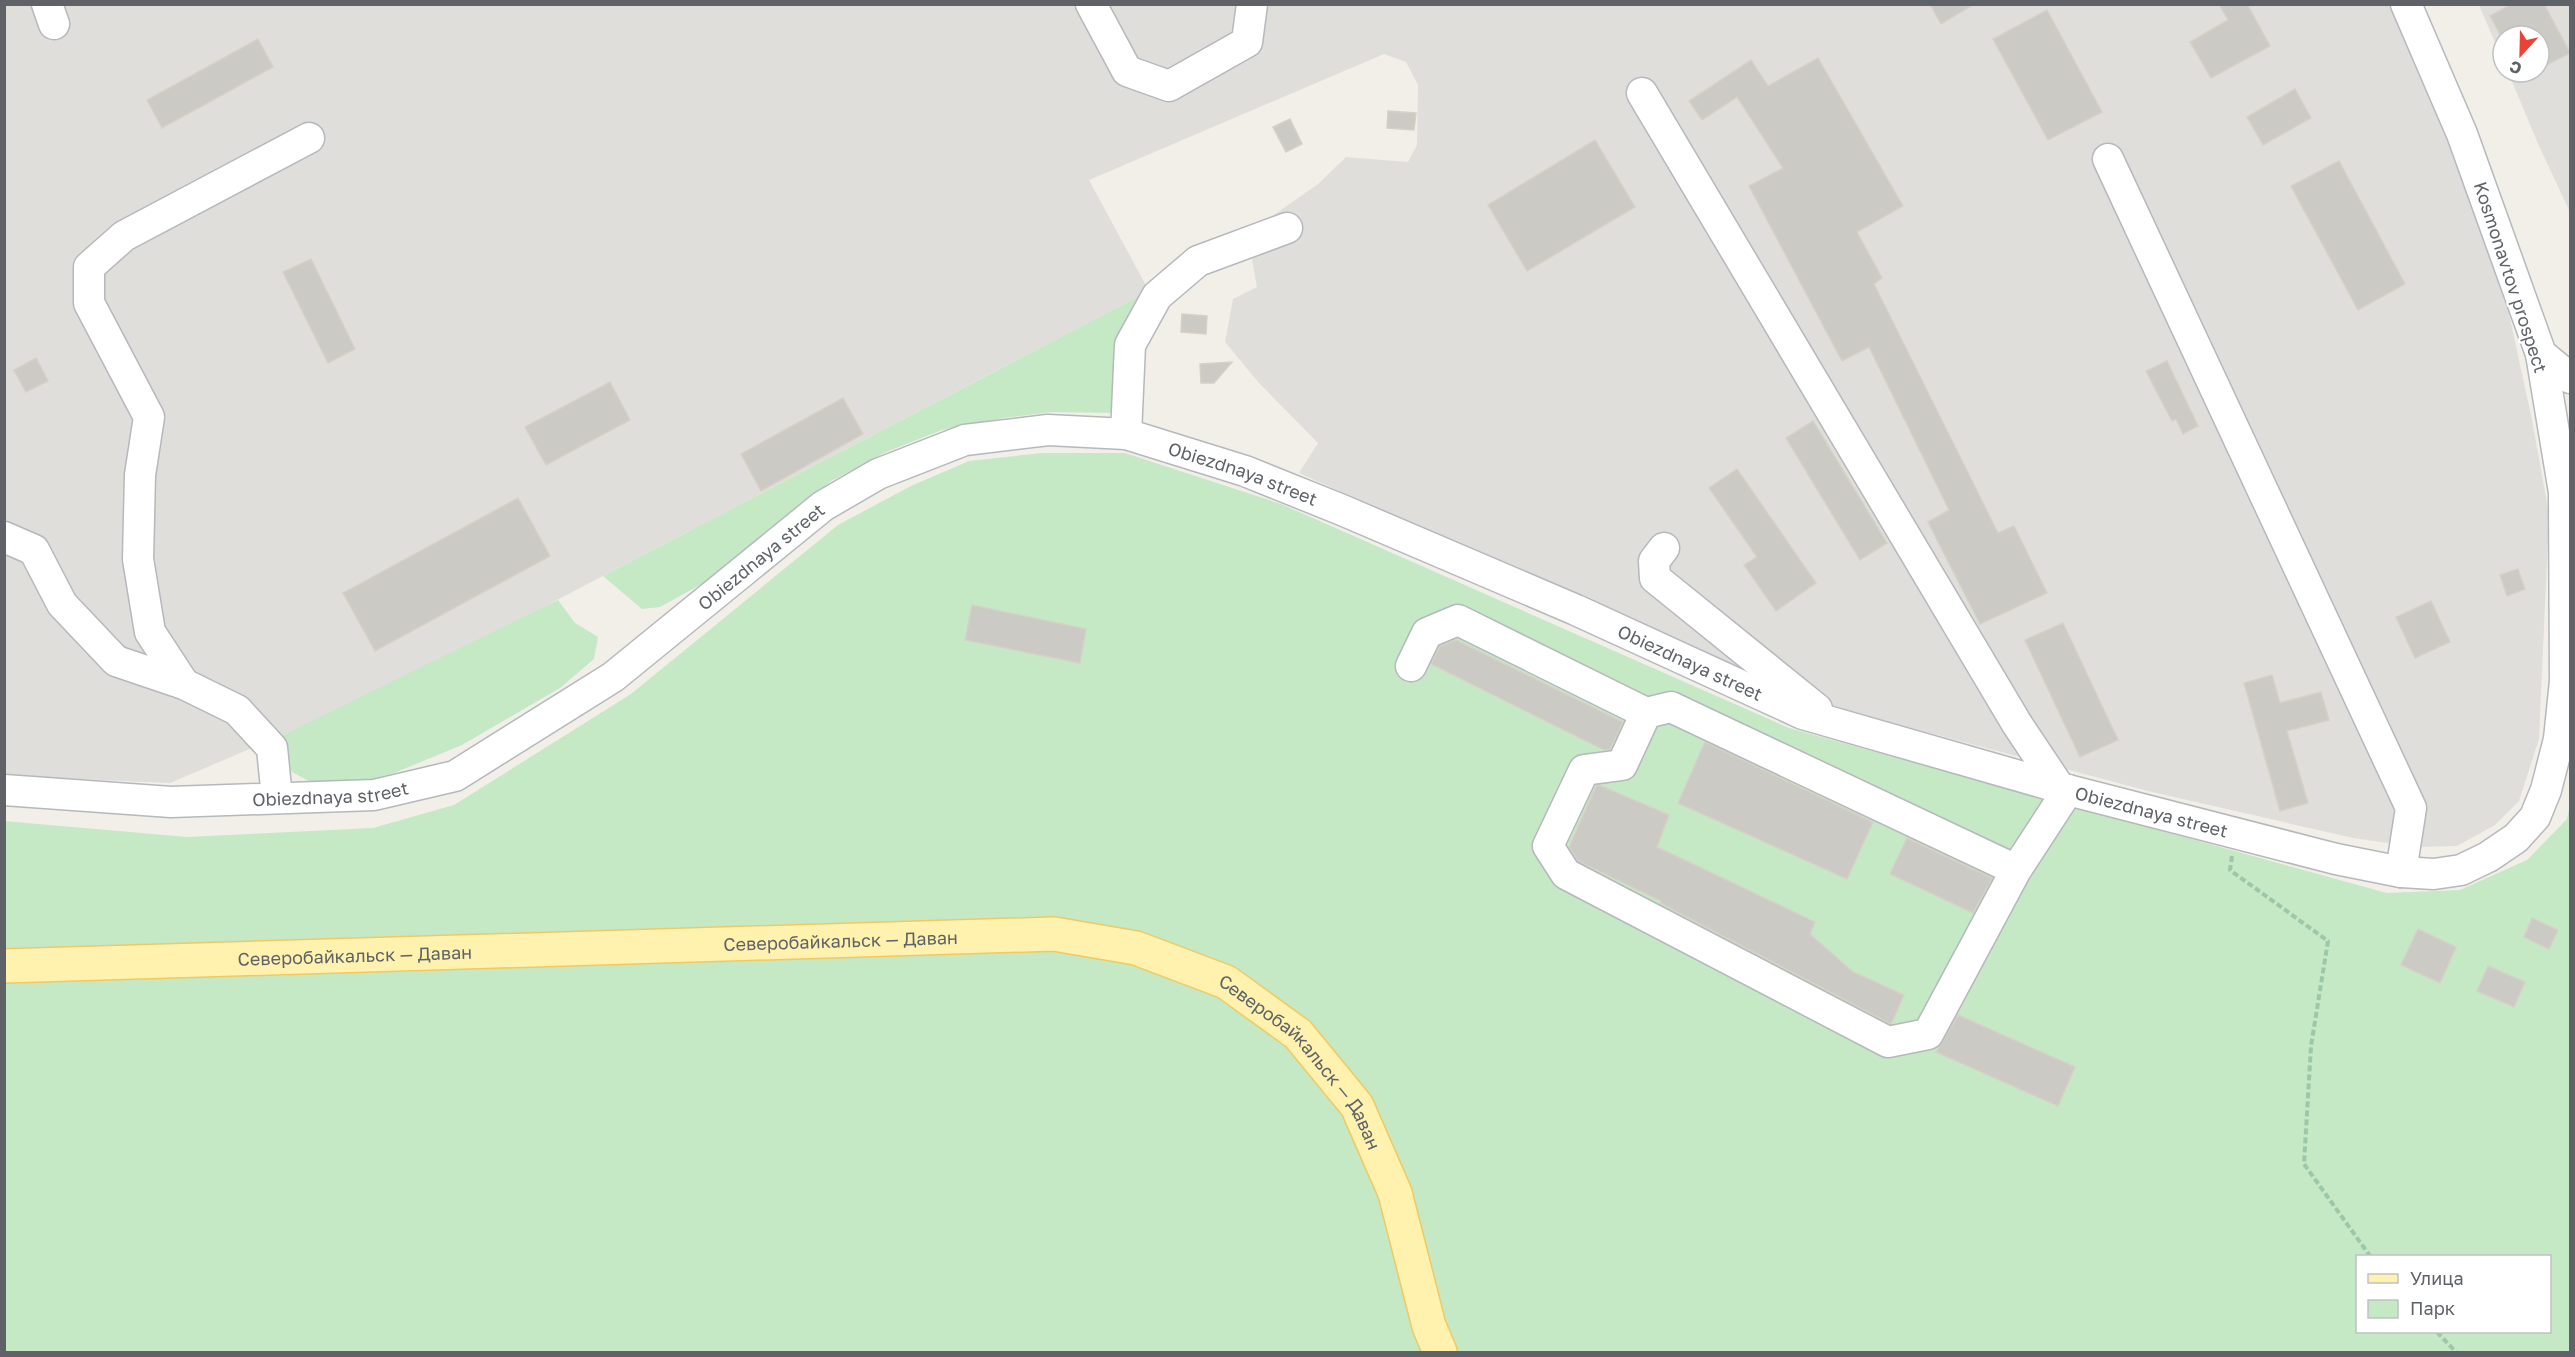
<svg xmlns="http://www.w3.org/2000/svg" width="2575" height="1357" font-family="'Golos Text',sans-serif">
	<rect width="100%" height="100%" fill="#f1efe8"/>
	<!-- industrial -->
	<g fill="#e0deda">
		<path d="M 1250,4 L 1262,41 L 1268,4 L 2390,5 L 2445,130 L 2509,314 L 2532,420 L 2549,514 L 2539,739 L 2519,801 L 2495,825 L 2457,846 L 2416,847 L 2353,838 L 2148,791 L 1810,701 L 1299,473 L 1318,443 L 1259,383 L 1225,342 L 1233,299 L 1257,287 L 1251,254 L 1257,227 L 1318,184 L 1346,157 L 1408,162 L 1417,145 L 1418,85 L 1406,62 L 1384,54 L 1089,180 L 1149,291 L 367,699 L 170,783 L 5,776 L 5,5 Z"/>
		<path d="M 2479,5 L 2570,5 L 2570,212 L 2539,146 L 2508,72 L 2539,72 L 2539,36 L 2503,36 L 2503,61 Z"/>
	</g>
	<!-- green -->
	<g fill="#c5e8c5" fill-rule="evenodd">
		<path d="M 1149,291 L 1116,413 L 1051,412 L 1003,418 L 942,430 L 886,452 L 831,481 L 716,576 L 660,607 L 642,609 L 603,576 Z"/>
		<path d="M 1042,453 L 1125,453 L 1281,504 L 1789,728 L 2387,893 L 2460,890 L 2527,860 L 2567,819 L 2570,806 L 2570,1352 L 5,1352 L 4,821 L 187,837 L 373,828 L 454,805 L 631,694 L 838,525 L 911,486 L 969,461 ZM 2358,1256 L 2550,1256 L 2550,1332 L 2358,1332 Z"/>
		<path d="M 558,600 L 575,623 L 598,637 L 594,659 L 560,688 L 462,745 L 394,773 L 346,786 L 322,788 L 292,772 L 275,739 Z"/>
	</g>
	<!-- building -->
	<g fill="#cccac5" stroke="#d6d1c6" stroke-width="1.5">
		<path d="M 1930,4 L 1974,4 L 1941,24 Z"/>
		<path d="M 2219,4 L 2247,4 L 2270,46 L 2211,78 L 2190,42 L 2228,20 Z"/>
		<path d="M 2512,4 L 2544,4 L 2570,53 L 2539,69 L 2539,36 L 2501,36 L 2490,16 Z"/>
		<path d="M 2047,10 L 2102,112 L 2048,140 L 1993,39 Z"/>
		<path d="M 258,39 L 273,67 L 162,128 L 147,100 Z"/>
		<path d="M 1818,58 L 1903,206 L 1857,232 L 1882,278 L 1874,284 L 1998,533 L 2014,526 L 2047,593 L 1980,624 L 1928,522 L 1949,510 L 1869,347 L 1842,361 L 1749,186 L 1783,168 L 1737,97 L 1702,120 L 1689,101 L 1751,60 L 1768,86 Z"/>
		<path d="M 2295,89 L 2311,118 L 2263,145 L 2247,117 Z"/>
		<path d="M 1388,111 L 1416,113 L 1414,130 L 1387,128 Z"/>
		<path d="M 1290,119 L 1302,144 L 1286,152 L 1273,127 Z"/>
		<path d="M 1595,140 L 1635,207 L 1527,271 L 1488,205 Z"/>
		<path d="M 2339,161 L 2405,284 L 2358,310 L 2291,186 Z"/>
		<path d="M 311,259 L 355,349 L 328,363 L 283,272 Z"/>
		<path d="M 1182,314 L 1207,316 L 1206,334 L 1181,332 Z"/>
		<path d="M 36,358 L 48,381 L 26,392 L 14,370 Z"/>
		<path d="M 2167,361 L 2198,426 L 2183,434 L 2176,419 L 2172,421 L 2146,371 Z"/>
		<path d="M 1232,362 L 1214,383 L 1201,383 L 1200,364 Z"/>
		<path d="M 610,382 L 630,420 L 546,465 L 525,427 Z"/>
		<path d="M 843,398 L 863,434 L 761,491 L 741,454 Z"/>
		<path d="M 1813,421 L 1887,543 L 1860,560 L 1786,438 Z"/>
		<path d="M 1737,469 L 1816,583 L 1776,611 L 1744,565 L 1757,557 L 1709,488 Z"/>
		<path d="M 518,498 L 550,556 L 375,651 L 343,593 Z"/>
		<path d="M 2518,569 L 2525,589 L 2507,596 L 2500,575 Z"/>
		<path d="M 2431,601 L 2450,642 L 2415,658 L 2396,617 Z"/>
		<path d="M 972,605 L 1086,629 L 1080,663 L 965,640 Z"/>
		<path d="M 2063,623 L 2118,740 L 2080,757 L 2025,640 Z"/>
		<path d="M 1456,640 L 1623,722 L 1610,749 L 1604,750 L 1431,664 L 1440,646 Z"/>
		<path d="M 2272,675 L 2280,703 L 2321,692 L 2329,720 L 2287,731 L 2308,803 L 2280,811 L 2244,683 Z"/>
		<path d="M 1705,742 L 1873,822 L 1847,879 L 1678,803 Z"/>
		<path d="M 1599,785 L 1669,815 L 1657,847 L 1815,922 L 1810,934 L 1853,972 L 1904,995 L 1891,1024 L 1660,903 L 1661,901 L 1578,861 L 1569,847 L 1596,786 Z"/>
		<path d="M 1907,838 L 1992,878 L 1973,913 L 1890,874 Z"/>
		<path d="M 2532,918 L 2558,930 L 2549,949 L 2524,937 Z"/>
		<path d="M 2418,929 L 2456,947 L 2440,983 L 2401,965 Z"/>
		<path d="M 2488,966 L 2525,982 L 2514,1007 L 2477,991 Z"/>
		<path d="M 1958,1015 L 2075,1067 L 2058,1106 L 1936,1052 Z"/>
	</g>
	<g fill="none" stroke-linecap="round" stroke-linejoin="round">
		<!-- minor casing -->
		<g stroke="#b5b8bc" stroke-width="33">
			<g id="minor">
				<path d="M 47,4 L 54,24"/>
				<path d="M 1091,4 L 1127,71 L 1169,86 L 1247,42 L 1252,4"/>
				<path d="M 1642,93 L 2017,724 L 2059,787"/>
				<path d="M 2108,159 L 2411,808 L 2401,872"/>
				<path d="M 2541,354 L 2570,378"/>
				<path d="M 1126,434 L 1130,345 L 1157,296 L 1198,261 L 1287,228"/>
				<path d="M 4,537 L 34,550 L 62,604 L 116,661 L 184,684 L 237,710 L 272,748 L 277,798"/>
				<path d="M 1664,548 L 1654,561 L 1655,578 L 1817,709"/>
				<path d="M 1411,666 L 1427,633 L 1458,620 L 1646,713"/>
				<path d="M 184,684 L 150,632 L 138,559 L 140,475 L 149,417 L 89,303 L 89,267 L 124,236 L 309,138"/>
				<path id="s1" d="M 4,790 L 171,802 L 374,795 L 455,776 L 613,677 L 823,506 L 878,474 L 965,440 L 1048,430 L 1126,434 L 1245,471 L 1342,510 L 1576,610 L 1803,714 L 2068,790 L 2336,859 L 2401,872 L 2434,874 L 2461,870 L 2488,857 L 2516,838 L 2535,817 L 2546,790 L 2559,739 L 2565,681 L 2564,492 L 2541,354 L 2462,134 L 2406,4"/>
				<path d="M 2016,870 L 1671,707 L 1646,713 L 1622,765 L 1584,770 L 1548,846 L 1566,874 L 1888,1042 L 1928,1034 L 2016,870 L 2068,790"/>
			</g>
		</g>
		<!-- major casing -->
		<g stroke="#f2c960" stroke-width="36">
			<g id="major">
				<path id="s2" d="M 4,966 L 1054,934 L 1136,948 L 1226,982 L 1298,1034 L 1357,1106 L 1395,1193 L 1429,1326 L 1440,1352"/>
			</g>
		</g>
		<!-- path -->
		<g stroke="#9cc7a9" stroke-width="4" stroke-dasharray="6 3" stroke-linecap="butt">
			<path d="M 2232,856 L 2230,870 L 2328,941 L 2311,1046 L 2304,1164 L 2370,1256"/>
			<path d="M 2437,1332 L 2456,1352"/>
		</g>
		<!-- minor -->
		<use href="#minor" stroke="#fff" stroke-width="30"/>
		<!-- major -->
		<use href="#major" stroke="#fff2af" stroke-width="33"/>
	</g>
	<g text-anchor="middle" dominant-baseline="central" stroke-width="4.5" stroke-linejoin="round" paint-order="stroke">
		<!-- street labels -->
		<g font-size="18" fill="#5f6368" stroke="#fff">
			<text transform="translate(2511 277) rotate(72)">Kosmonavtov prospect</text>
			<text stroke="none"><textPath href="#s1" startOffset="1353">Obiezdnaya street</textPath></text>
			<text stroke="none"><textPath href="#s1" startOffset="831">Obiezdnaya street</textPath></text>
			<text stroke="none"><textPath href="#s1" startOffset="1839">Obiezdnaya street</textPath></text>
			<text stroke="none"><textPath href="#s1" startOffset="327">Obiezdnaya street</textPath></text>
			<text stroke="none"><textPath href="#s1" startOffset="2325">Obiezdnaya street</textPath></text>
			<text stroke="none"><textPath href="#s2" startOffset="837">Северобайкальск — Даван</textPath></text>
			<text stroke="none"><textPath href="#s2" startOffset="351">Северобайкальск — Даван</textPath></text>
			<text stroke="none"><textPath href="#s2" startOffset="1341">Северобайкальск — Даван</textPath></text>
		</g>
	</g>
	<!-- border -->
	<rect width="2575" height="1357" fill="none" stroke="#5f6368" stroke-width="12"/>
	<!-- legend -->
	<rect x="2356" y="1255" width="195" height="78" fill="#ffffff" stroke="#bfc1c3" stroke-width="1.5"/>
	<rect x="2368" y="1274" width="30" height="9" fill="#fff2af" stroke="#bfc1c3" stroke-width="1.5"/>
	<text x="2410" y="1285" font-size="18" fill="#5f6368">Улица</text>
	<rect x="2368" y="1300" width="30" height="18" fill="#c5e8c5" stroke="#bfc1c3" stroke-width="1.5"/>
	<text x="2410" y="1315" font-size="18" fill="#5f6368">Парк</text>
	<!-- north arrow -->
	<g transform="translate(2521 54) rotate(202)"><circle r="28" fill="#ffffff" stroke="#bfc1c3" stroke-width="1.5"/>
	<path d="M0-4.5L10 22L0 15L-10 22Z" fill="#ea4335"/>
	<text y="-9" font-size="16" font-weight="bold" text-anchor="middle" fill="#5f6368">С</text>
	</g>
</svg>
